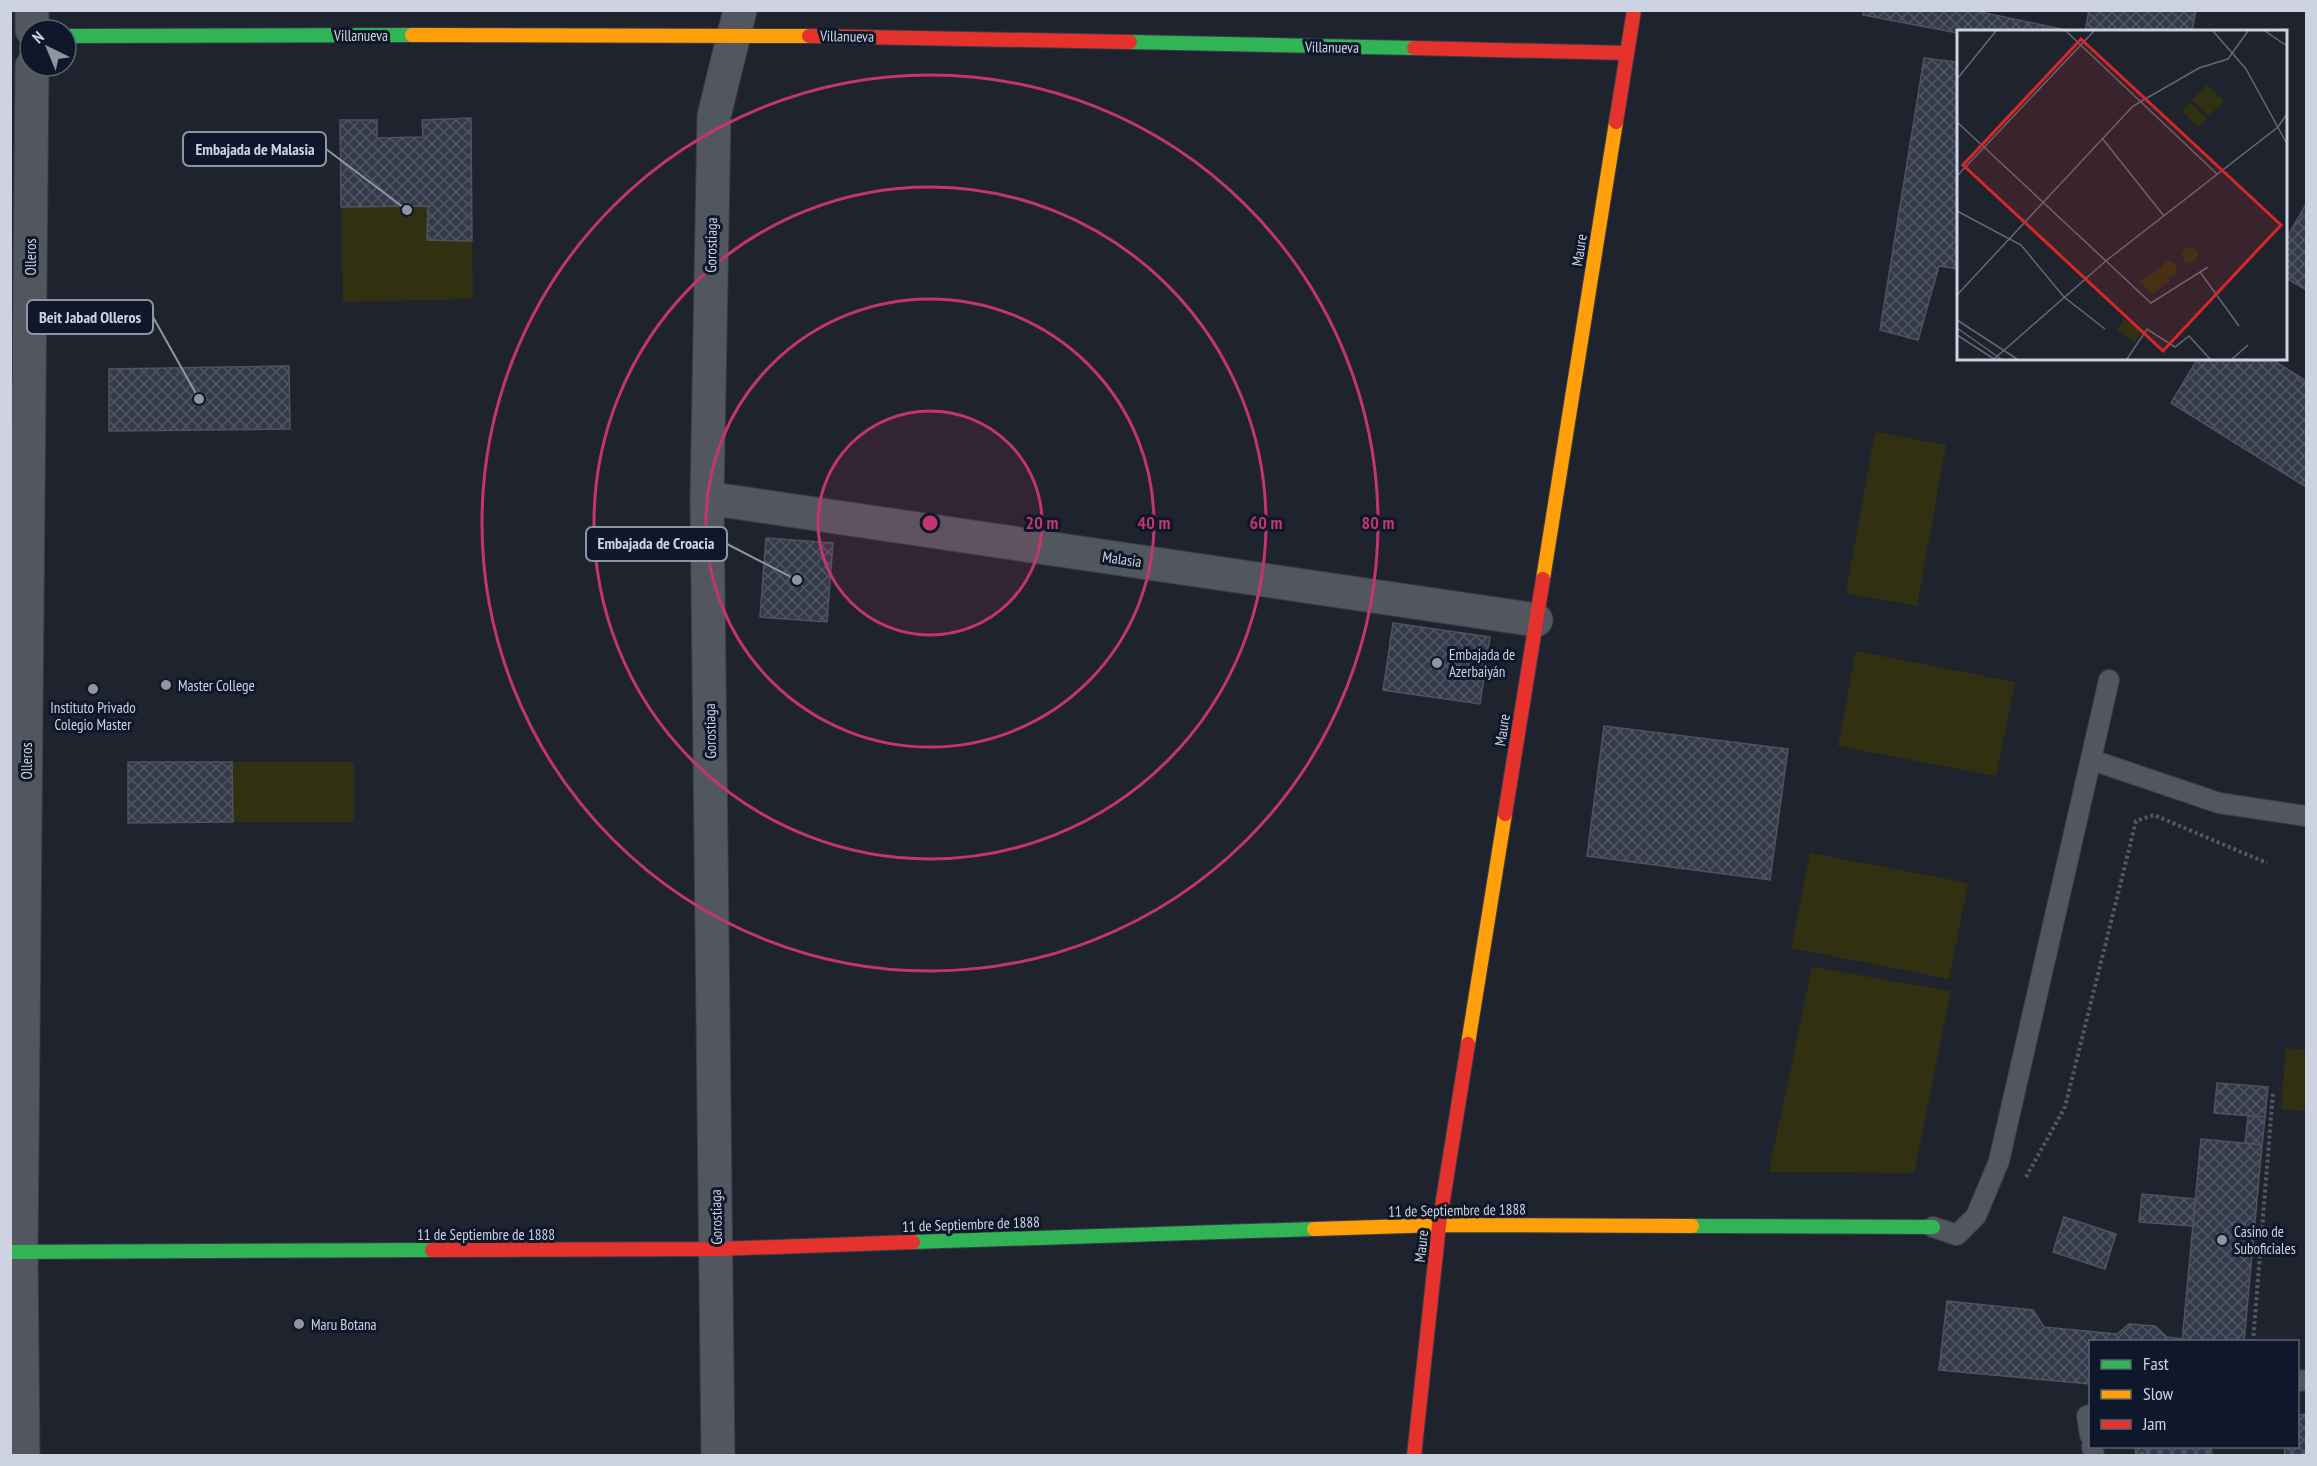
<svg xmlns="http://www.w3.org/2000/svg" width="2317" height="1466" font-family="'PT Sans Narrow',sans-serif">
	<defs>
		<pattern id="building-cross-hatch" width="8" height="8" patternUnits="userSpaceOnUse" patternTransform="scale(1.5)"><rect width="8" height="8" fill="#343a4a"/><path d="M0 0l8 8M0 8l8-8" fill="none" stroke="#505664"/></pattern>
	</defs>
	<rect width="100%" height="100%" fill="#1e232e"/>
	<!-- garden -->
	<g fill="#313112">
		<path d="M 428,206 L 427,240 L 472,241 L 473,299 L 343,302 L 341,207 Z"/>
		<path d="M 1875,432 L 1946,445 L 1917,606 L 1846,593 Z"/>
		<path d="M 1856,651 L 2015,682 L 1996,776 L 1838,746 Z"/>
		<path d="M 232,762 L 354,762 L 354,822 L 233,822 Z"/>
		<path d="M 1810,853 L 1968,883 L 1949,979 L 1791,948 Z"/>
		<path d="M 1812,967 L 1951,991 L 1914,1173 L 1769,1172 Z"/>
		<path d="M 2286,1048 L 2306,1050 L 2306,1111 L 2281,1109 Z"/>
	</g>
	<!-- building -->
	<g fill="url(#building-cross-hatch)" stroke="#4e535c" stroke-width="1.5">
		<path d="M 1864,10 L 1971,10 L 2076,32 L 1958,32 L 1958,33 L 1863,15 Z"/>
		<path d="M 2089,10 L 2196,10 L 2192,32 L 2085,32 Z"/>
		<path d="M 1958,55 L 1958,269 L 1939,266 L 1918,340 L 1880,330 L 1924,58 L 1957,62 Z"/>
		<path d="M 471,118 L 472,241 L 427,240 L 428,206 L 341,207 L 340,120 L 377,120 L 377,138 L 423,137 L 422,120 Z"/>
		<path d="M 2306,204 L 2306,290 L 2286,278 L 2286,239 Z"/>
		<path d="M 2198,358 L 2270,358 L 2306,381 L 2306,487 L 2171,403 Z"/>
		<path d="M 289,366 L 290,429 L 109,431 L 109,369 Z"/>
		<path d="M 766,538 L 833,543 L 827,622 L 760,617 Z"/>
		<path d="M 1393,623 L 1490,637 L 1480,704 L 1383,690 Z"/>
		<path d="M 1604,726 L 1788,749 L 1770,880 L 1587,856 Z"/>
		<path d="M 128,762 L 232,762 L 233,822 L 128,823 Z"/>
		<path d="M 2217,1083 L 2268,1087 L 2265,1117 L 2214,1113 Z"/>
		<path d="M 2248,1116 L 2265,1117 L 2262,1145 L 2245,1143 Z"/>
		<path d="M 2201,1139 L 2262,1145 L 2244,1342 L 2182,1342 Z"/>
		<path d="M 2142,1194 L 2195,1199 L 2193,1226 L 2139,1222 Z"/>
		<path d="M 2064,1217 L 2116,1234 L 2105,1269 L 2053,1252 Z"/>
		<path d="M 1947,1301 L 2033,1310 L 2044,1327 L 2117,1334 L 2129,1324 L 2155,1326 L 2167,1337 L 2182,1339 L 2182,1342 L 2090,1342 L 2090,1384 L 1939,1370 Z"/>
		<path d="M 2306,1414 L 2306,1456 L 2279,1456 L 2285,1454 L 2284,1446 L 2298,1446 L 2298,1415 Z"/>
		<path d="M 2135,1446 L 2147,1446 L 2148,1456 L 2136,1456 Z"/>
		<path d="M 2147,1446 L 2211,1446 L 2212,1456 L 2148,1456 Z"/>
	</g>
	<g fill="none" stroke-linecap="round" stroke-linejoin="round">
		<!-- lane casing -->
		<g stroke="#393d46" stroke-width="22">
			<g id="lane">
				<path d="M 2092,760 L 2219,803 L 2306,816"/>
				<path d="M 1933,1227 L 1957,1235 L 1976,1216 L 1999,1161 L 2109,680"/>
				<path d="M 2298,1381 L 2306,1380"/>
				<path d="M 2090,1415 L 2087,1416 L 2090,1435"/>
				<path d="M 2092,1446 L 2094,1456"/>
			</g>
		</g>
		<!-- street casing -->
		<g stroke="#393d46" stroke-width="35">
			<g id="street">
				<path d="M 32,30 L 32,10"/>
				<path d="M 707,498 L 1536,620"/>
				<path d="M 23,1456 L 21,1253 L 32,66"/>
				<path d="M 718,1456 L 707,498 L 714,116 L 740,10"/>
			</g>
		</g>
		<!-- fast casing -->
		<g stroke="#393d46" stroke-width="16">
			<g id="fast">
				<path d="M 66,36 L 412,35"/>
				<path d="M 1130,42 L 1414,48"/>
				<path d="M 1692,1226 L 1933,1227"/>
				<path d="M 913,1242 L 1314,1229"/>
				<path d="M 10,1252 L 432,1250"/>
			</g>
		</g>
		<!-- slow casing -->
		<g stroke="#393d46" stroke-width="16">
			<g id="slow">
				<path d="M 412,35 L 809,36"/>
				<path d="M 1543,579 L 1616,122"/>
				<path d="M 1468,1044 L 1505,814"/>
				<path d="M 1314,1229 L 1439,1225 L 1692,1226"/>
			</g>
		</g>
		<!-- jam casing -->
		<g stroke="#393d46" stroke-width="16">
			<g id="jam">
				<path d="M 809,36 L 1130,42"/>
				<path d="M 1414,48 L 1627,53"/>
				<path d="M 1616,122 L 1634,10"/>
				<path d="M 1505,814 L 1543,579"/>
				<path d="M 432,1250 L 717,1249 L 913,1242"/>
				<path d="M 1414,1456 L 1439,1225 L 1468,1044"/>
			</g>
		</g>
		<!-- path -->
		<g stroke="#545960" stroke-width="4" stroke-dasharray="3 3" stroke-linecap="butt">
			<path d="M 2026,1177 L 2065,1107 L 2136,821 L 2154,815 L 2267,863"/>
			<path d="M 2253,1342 L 2273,1092"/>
			<path d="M 2141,1446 L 2142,1456"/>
		</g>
		<!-- lane -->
		<use href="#lane" stroke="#52575f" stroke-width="20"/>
		<!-- street -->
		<use href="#street" stroke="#52575f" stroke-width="33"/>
		<!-- fast -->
		<use href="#fast" stroke="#30b455" stroke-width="14"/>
		<!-- slow -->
		<use href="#slow" stroke="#ff9f0a" stroke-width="14"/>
		<!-- jam -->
		<use href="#jam" stroke="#e5322d" stroke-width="14"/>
	</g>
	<!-- distance rings -->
	<circle cx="930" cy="523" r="112" fill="#c4346f" fill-opacity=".12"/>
	<g fill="none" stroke="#c4346f" stroke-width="3">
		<circle cx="930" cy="523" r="112"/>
		<circle cx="930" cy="523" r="224"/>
		<circle cx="930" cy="523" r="336"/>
		<circle cx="930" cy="523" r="448"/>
	</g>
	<!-- markers -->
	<g fill="#9095a2" stroke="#0f182a" stroke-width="2">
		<circle cx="1437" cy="663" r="6"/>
		<circle cx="166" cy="685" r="6"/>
		<circle cx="93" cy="689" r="6"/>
		<circle cx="2222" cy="1240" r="6"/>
		<circle cx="299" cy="1324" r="6"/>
	</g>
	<g text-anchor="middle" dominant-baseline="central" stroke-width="6" stroke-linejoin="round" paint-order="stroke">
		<!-- street labels -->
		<g font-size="15" fill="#cdd3e0" stroke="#0f182a">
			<text x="361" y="35">Villanueva</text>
			<text transform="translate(847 36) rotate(1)">Villanueva</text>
			<text transform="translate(1332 47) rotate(1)">Villanueva</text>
			<text transform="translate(711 245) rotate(-89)">Gorostiaga</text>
			<text transform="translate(1579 250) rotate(-81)">Maure</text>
			<text transform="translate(30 257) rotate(-90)">Olleros</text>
			<text transform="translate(1122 559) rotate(8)">Malasia</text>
			<text transform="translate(1502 730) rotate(-81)">Maure</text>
			<text transform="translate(710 731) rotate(-91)">Gorostiaga</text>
			<text transform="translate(26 761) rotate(-90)">Olleros</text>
			<text transform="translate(1457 1210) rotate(-1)">11 de Septiembre de 1888</text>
			<text transform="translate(716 1217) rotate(-91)">Gorostiaga</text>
			<text transform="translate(971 1224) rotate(-2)">11 de Septiembre de 1888</text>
			<text x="486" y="1234">11 de Septiembre de 1888</text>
			<text transform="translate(1421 1246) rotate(-84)">Maure</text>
		</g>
		<!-- poi labels -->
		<g font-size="15" fill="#cdd3e0" stroke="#0f182a" text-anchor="start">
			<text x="1449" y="654">Embajada de<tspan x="1449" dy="17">Azerbaiyán</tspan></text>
			<text x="178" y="685">Master College</text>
			<text x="93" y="707" text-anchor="middle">Instituto Privado<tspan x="93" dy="17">Colegio Master</tspan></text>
			<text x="2234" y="1231">Casino de<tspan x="2234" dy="17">Suboficiales</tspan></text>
			<text x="311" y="1324">Maru Botana</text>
		</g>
	</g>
	<!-- overview -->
	<g transform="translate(1957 30)">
		<rect width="330" height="330" fill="#1e232e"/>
		<path d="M 250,55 L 267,71 L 252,86 L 235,70 ZM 233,72 L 250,88 L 241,97 L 225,81 ZM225 225a8 8 0 1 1 16 0a8 8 0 1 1-16 0ZM204 239a8 8 0 1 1 16 0a8 8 0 1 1-16 0ZM 203,238 L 213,251 L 195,264 L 182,252 ZM 167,289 L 185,301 L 178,312 L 160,300 Z" fill="#313112"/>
		<path fill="none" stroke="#646975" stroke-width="1.5" d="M 109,1 L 260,144M 256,1 L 289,39 L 330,114M 308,1 L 330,16M 0,49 L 39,1M 0,92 L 194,273 L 251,237M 145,108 L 207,186M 0,146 L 137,1M 0,181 L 64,215 L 107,267 L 148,299M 243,242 L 282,296M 0,265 L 176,76 L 242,38 L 271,29 L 291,1M 0,290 L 60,329M 0,298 L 44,329M 0,305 L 37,329M 37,329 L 150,230 L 321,97 L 330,84M 170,329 L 190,299 L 218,317 L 232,306 L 253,329M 275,329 L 291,315"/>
		<path fill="#d62828" fill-opacity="0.15" stroke="#d62828" stroke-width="3" d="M 124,9 L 324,195 L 206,321 L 6,135 Z"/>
		<rect width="330" height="330" fill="none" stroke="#cdd3e0" stroke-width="3"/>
	</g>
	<circle cx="930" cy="523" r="9" fill="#c4346f" stroke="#0f182a" stroke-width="3"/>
	<g font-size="18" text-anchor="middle" font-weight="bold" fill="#c4346f" stroke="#0f182a" stroke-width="6" stroke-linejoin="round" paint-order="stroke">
		<text x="1042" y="529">20 m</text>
		<text x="1154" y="529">40 m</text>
		<text x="1266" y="529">60 m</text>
		<text x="1378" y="529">80 m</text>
	</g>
	<!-- callouts -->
	<path fill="none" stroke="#9095a2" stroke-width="2" d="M407 210L326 149M199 399L153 317M797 580L727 544"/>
	<g fill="#9095a2" stroke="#0f182a" stroke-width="2">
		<circle cx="407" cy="210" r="6"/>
		<circle cx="199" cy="399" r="6"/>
		<circle cx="797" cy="580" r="6"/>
	</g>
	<g fill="#0f182a" stroke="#9095a2" stroke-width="2">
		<rect x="183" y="132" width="143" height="34" rx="6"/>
		<rect x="27" y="300" width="126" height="34" rx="6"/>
		<rect x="586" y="527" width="141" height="34" rx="6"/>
	</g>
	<g font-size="16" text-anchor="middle" font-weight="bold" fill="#cdd3e0">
		<text x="255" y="155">Embajada de Malasia</text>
		<text x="90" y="323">Beit Jabad Olleros</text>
		<text x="656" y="549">Embajada de Croacia</text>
	</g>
	<!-- border -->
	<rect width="2317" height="1466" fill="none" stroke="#cdd3e0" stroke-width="24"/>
	<!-- legend -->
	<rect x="2089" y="1340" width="210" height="108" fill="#0f182a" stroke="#5b6373" stroke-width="1.5"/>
	<rect x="2101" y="1360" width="30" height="9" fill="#30b455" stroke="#5b6373" stroke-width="1.5"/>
	<text x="2143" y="1370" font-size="18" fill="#cdd3e0">Fast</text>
	<rect x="2101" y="1390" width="30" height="9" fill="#ff9f0a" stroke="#5b6373" stroke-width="1.5"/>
	<text x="2143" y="1400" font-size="18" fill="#cdd3e0">Slow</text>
	<rect x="2101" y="1420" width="30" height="9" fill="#e5322d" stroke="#5b6373" stroke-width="1.5"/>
	<text x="2143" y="1430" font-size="18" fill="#cdd3e0">Jam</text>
	<!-- north arrow -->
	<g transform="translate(48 48) rotate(317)"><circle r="28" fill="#0f182a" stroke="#5b6373" stroke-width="1.5"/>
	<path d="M0-4.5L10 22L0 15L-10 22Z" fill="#9095a2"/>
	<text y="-9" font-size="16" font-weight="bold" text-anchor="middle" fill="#cdd3e0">N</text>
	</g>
</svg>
